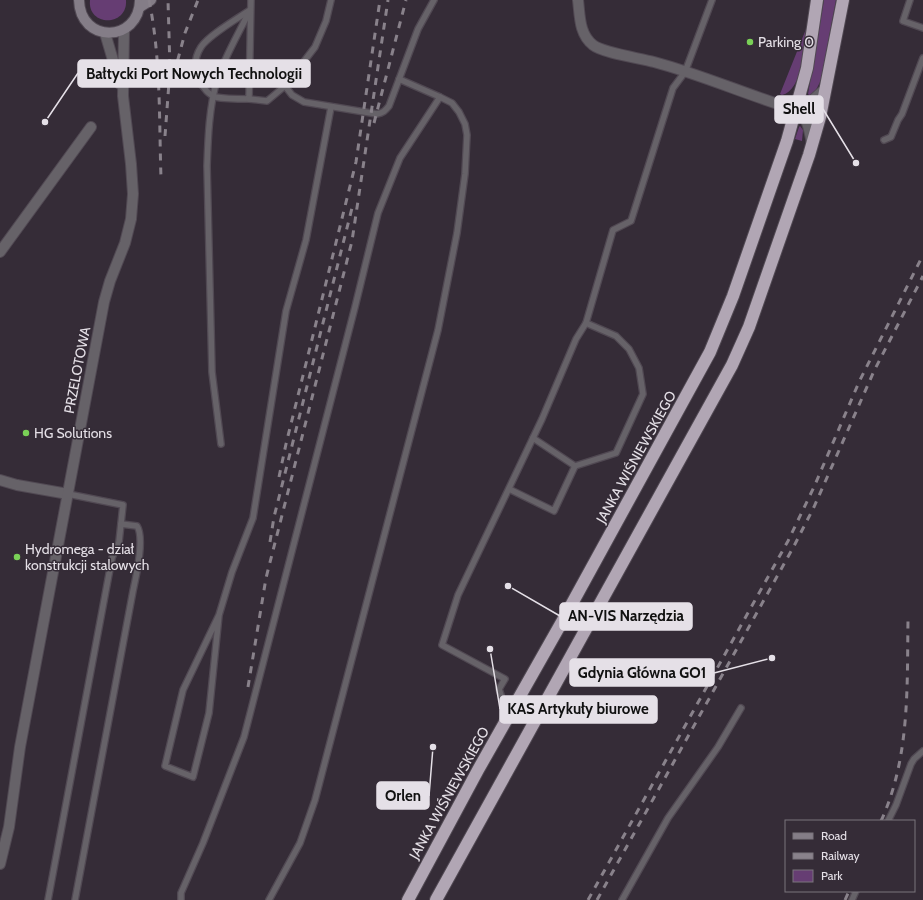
<svg xmlns="http://www.w3.org/2000/svg" width="923" height="900" font-family="Cabin,sans-serif">
	<rect width="100%" height="100%" fill="#352c37"/>
	<!-- green -->
	<g fill="#663d73">
		<path d="M 90,0 L 126,0 C 128,27 87,27 90,0 Z"/>
		<path d="M 824,0 L 836,0 L 821,80 L 816,90 L 810,96 L 808,94 Z"/>
		<path d="M 806,29 C 804,47 803,90 782,95 L 780,94 Z"/>
		<path d="M 800,126 L 803,130 L 802,141 L 795,139 L 799,127 Z"/>
	</g>
	<g fill="none" stroke-linecap="round" stroke-linejoin="round">
		<!-- lane casing -->
		<g stroke="#514953" stroke-width="8">
			<g id="lane">
				<path d="M 331,0 L 326,21 L 315,47 L 285,86 L 292,95 L 304,102 L 377,114 C 383,113 385,111 389,106 L 418,29 L 434,0"/>
				<path d="M 910,0 L 903,21 L 923,28"/>
				<path d="M 250,10 C 237,19 209,35 201,47 C 192,61 194,77 205,89 C 207,92 211,95 215,97 C 225,99 238,99 249,99 L 251,0"/>
				<path d="M 249,99 L 267,101 L 285,86"/>
				<path d="M 884,140 L 891,137 L 898,120 L 902,114 L 923,58"/>
				<path d="M 533,438 L 575,466"/>
				<path d="M 221,444 L 212,372 L 207,166 C 208,138 209,108 217,80 C 225,56 239,33 250,10"/>
				<path d="M 509,489 L 554,511 L 575,466 L 616,453 L 643,394 L 639,368 L 629,349 L 616,336 L 586,323"/>
				<path d="M 219,615 L 183,690 L 165,766 L 193,777 L 209,713 L 219,615 L 232,572 L 253,518 L 286,311 L 306,240 L 331,107"/>
				<path d="M 501,695 L 499,689 L 505,679 L 442,645 L 458,595 L 542,419 L 576,339 L 586,323 L 613,230 L 631,221 L 673,88 L 685,72 L 712,0"/>
				<path d="M 888,821 L 896,805 L 911,764 L 914,759 L 923,751"/>
				<path d="M 48,900 L 112,558 L 119,542 L 123,505 L 68,494"/>
				<path d="M 75,900 L 133,591 C 136,577 145,538 137,526 L 121,524"/>
				<path d="M 181,900 L 181,893 L 203,843 L 244,737 L 355,307 L 378,213 L 400,158 L 440,97 L 399,79"/>
				<path d="M 269,900 L 300,843 L 315,800 L 438,330 L 457,233 L 465,174 L 467,135 L 465,124 L 459,112 L 452,103 L 440,97"/>
				<path d="M 622,900 L 668,818 L 718,747 L 741,708"/>
				<path d="M 852,900 L 856,891"/>
			</g>
		</g>
		<!-- street casing -->
		<g stroke="#514953" stroke-width="12">
			<g id="street">
				<path d="M 578,0 C 580,16 579,34 593,45 C 603,53 640,58 654,62 C 703,75 749,96 797,110 C 808,116 809,131 812,143"/>
				<path d="M 105,33 L 120,84"/>
				<path d="M 797,110 L 807,105 L 825,89"/>
				<path d="M 0,252 L 91,127"/>
				<path d="M 0,480 L 17,485 L 68,494"/>
				<path d="M 0,864 L 9,827 L 20,747 L 104,302 L 110,281 L 125,243 L 131,219 L 133,194 L 131,164 L 123,96 L 124,30"/>
			</g>
		</g>
		<!-- secondary casing -->
		<g stroke="#514953" stroke-width="12">
			<g id="secondary">
				<path d="M 79,0 C 80,44 139,43 140,0"/>
				<path d="M 140,7 L 151,0"/>
			</g>
		</g>
		<!-- highway casing -->
		<g stroke="#514953" stroke-width="14">
			<g id="highway">
				<path d="M 408,900 L 478,770 L 563,620 L 710,352 L 733,296 L 787,141 L 807,68 L 817,0"/>
				<path d="M 436,900 L 732,365 L 749,327 L 809,155 L 820,117 L 843,0"/>
			</g>
		</g>
		<!-- lane -->
		<use href="#lane" stroke="#666268" stroke-width="5.5"/>
		<!-- street -->
		<use href="#street" stroke="#666268" stroke-width="10"/>
		<!-- secondary -->
		<use href="#secondary" stroke="#847d87" stroke-width="10"/>
		<!-- highway -->
		<use href="#highway" stroke="#b1a6b4" stroke-width="12"/>
		<!-- rail -->
		<g stroke="#89828b" stroke-width="3" stroke-dasharray="7 7" stroke-linecap="butt">
			<path d="M 149,0 C 161,58 159,119 161,178"/>
			<path d="M 174,74 L 185,33 L 198,0"/>
			<path d="M 374,123 L 406,0"/>
			<path d="M 165,136 L 170,69 L 168,0"/>
			<path d="M 279,477 L 286,444 L 356,162 L 380,0"/>
			<path d="M 270,542 L 274,517 L 352,208"/>
			<path d="M 248,687 L 266,578 L 352,241 L 388,0"/>
			<path d="M 881,821 C 910,758 907,688 908,620"/>
			<path d="M 588,900 L 788,541 L 814,487 L 859,382 L 923,255"/>
			<path d="M 597,900 L 794,546 L 814,507 L 874,371 L 923,276"/>
			<path d="M 845,900 L 849,891"/>
		</g>
	</g>
	<!-- markers -->
	<g fill="#7ad157" stroke="#352c37" stroke-width="1.5">
		<circle cx="750" cy="42" r="4"/>
		<circle cx="26" cy="433" r="4"/>
		<circle cx="17" cy="557" r="4"/>
	</g>
	<g text-anchor="middle" dominant-baseline="central" stroke-width="3" stroke-linejoin="round" paint-order="stroke">
		<!-- poi labels -->
		<g font-size="14" fill="#e5e0e7" stroke="#352c37" text-anchor="start">
			<text x="758" y="42">Parking 0</text>
			<text x="34" y="433">HG Solutions</text>
			<text x="25" y="549">Hydromega - dział<tspan x="25" dy="16">konstrukcji stalowych</tspan></text>
		</g>
		<!-- street labels -->
		<g font-size="14" fill="#e5e0e7" stroke="#352c37">
			<text transform="translate(77 370) rotate(-79)">PRZELOTOWA</text>
			<text transform="translate(636 457) rotate(-61)">JANKA WIŚNIEWSKIEGO</text>
			<text transform="translate(449 793) rotate(-61)">JANKA WIŚNIEWSKIEGO</text>
		</g>
	</g>
	<!-- callouts -->
	<path fill="none" stroke="#e5e0e7" stroke-width="1.5" d="M45 122L78 73M856 163L823 109M508 586L560 616M772 658L714 673M490 649L500 709M433 747L429 796"/>
	<g fill="#e5e0e7" stroke="#352c37" stroke-width="1.5">
		<circle cx="45" cy="122" r="4"/>
		<circle cx="856" cy="163" r="4"/>
		<circle cx="508" cy="586" r="4"/>
		<circle cx="772" cy="658" r="4"/>
		<circle cx="490" cy="649" r="4"/>
		<circle cx="433" cy="747" r="4"/>
	</g>
	<g fill="#e5e0e7" stroke="#e5e0e7" stroke-width="1.5">
		<rect x="78" y="60" width="232" height="27" rx="4"/>
		<rect x="775" y="96" width="48" height="27" rx="4"/>
		<rect x="560" y="603" width="132" height="27" rx="4"/>
		<rect x="570" y="659" width="144" height="27" rx="4"/>
		<rect x="500" y="696" width="157" height="27" rx="4"/>
		<rect x="377" y="782" width="52" height="27" rx="4"/>
	</g>
	<g font-size="15" text-anchor="middle" font-weight="bold" fill="#111">
		<text x="194" y="79">Bałtycki Port Nowych Technologii</text>
		<text x="799" y="114">Shell</text>
		<text x="626" y="621">AN-VIS Narzędzia</text>
		<text x="642" y="678">Gdynia Główna GO1</text>
		<text x="578" y="714">KAS Artykuły biurowe</text>
		<text x="403" y="801">Orlen</text>
	</g>
	<!-- legend -->
	<rect x="785" y="820" width="130" height="72" fill="#352c37" stroke="#7b747d"/>
	<rect x="793" y="833" width="20" height="6" fill="#847d87" stroke="#7b747d"/>
	<text x="821" y="840" font-size="12" fill="#e5e0e7">Road</text>
	<rect x="793" y="853" width="20" height="6" fill="#89828b" stroke="#7b747d"/>
	<text x="821" y="860" font-size="12" fill="#e5e0e7">Railway</text>
	<rect x="793" y="870" width="20" height="12" fill="#663d73" stroke="#7b747d"/>
	<text x="821" y="880" font-size="12" fill="#e5e0e7">Park</text>
</svg>
